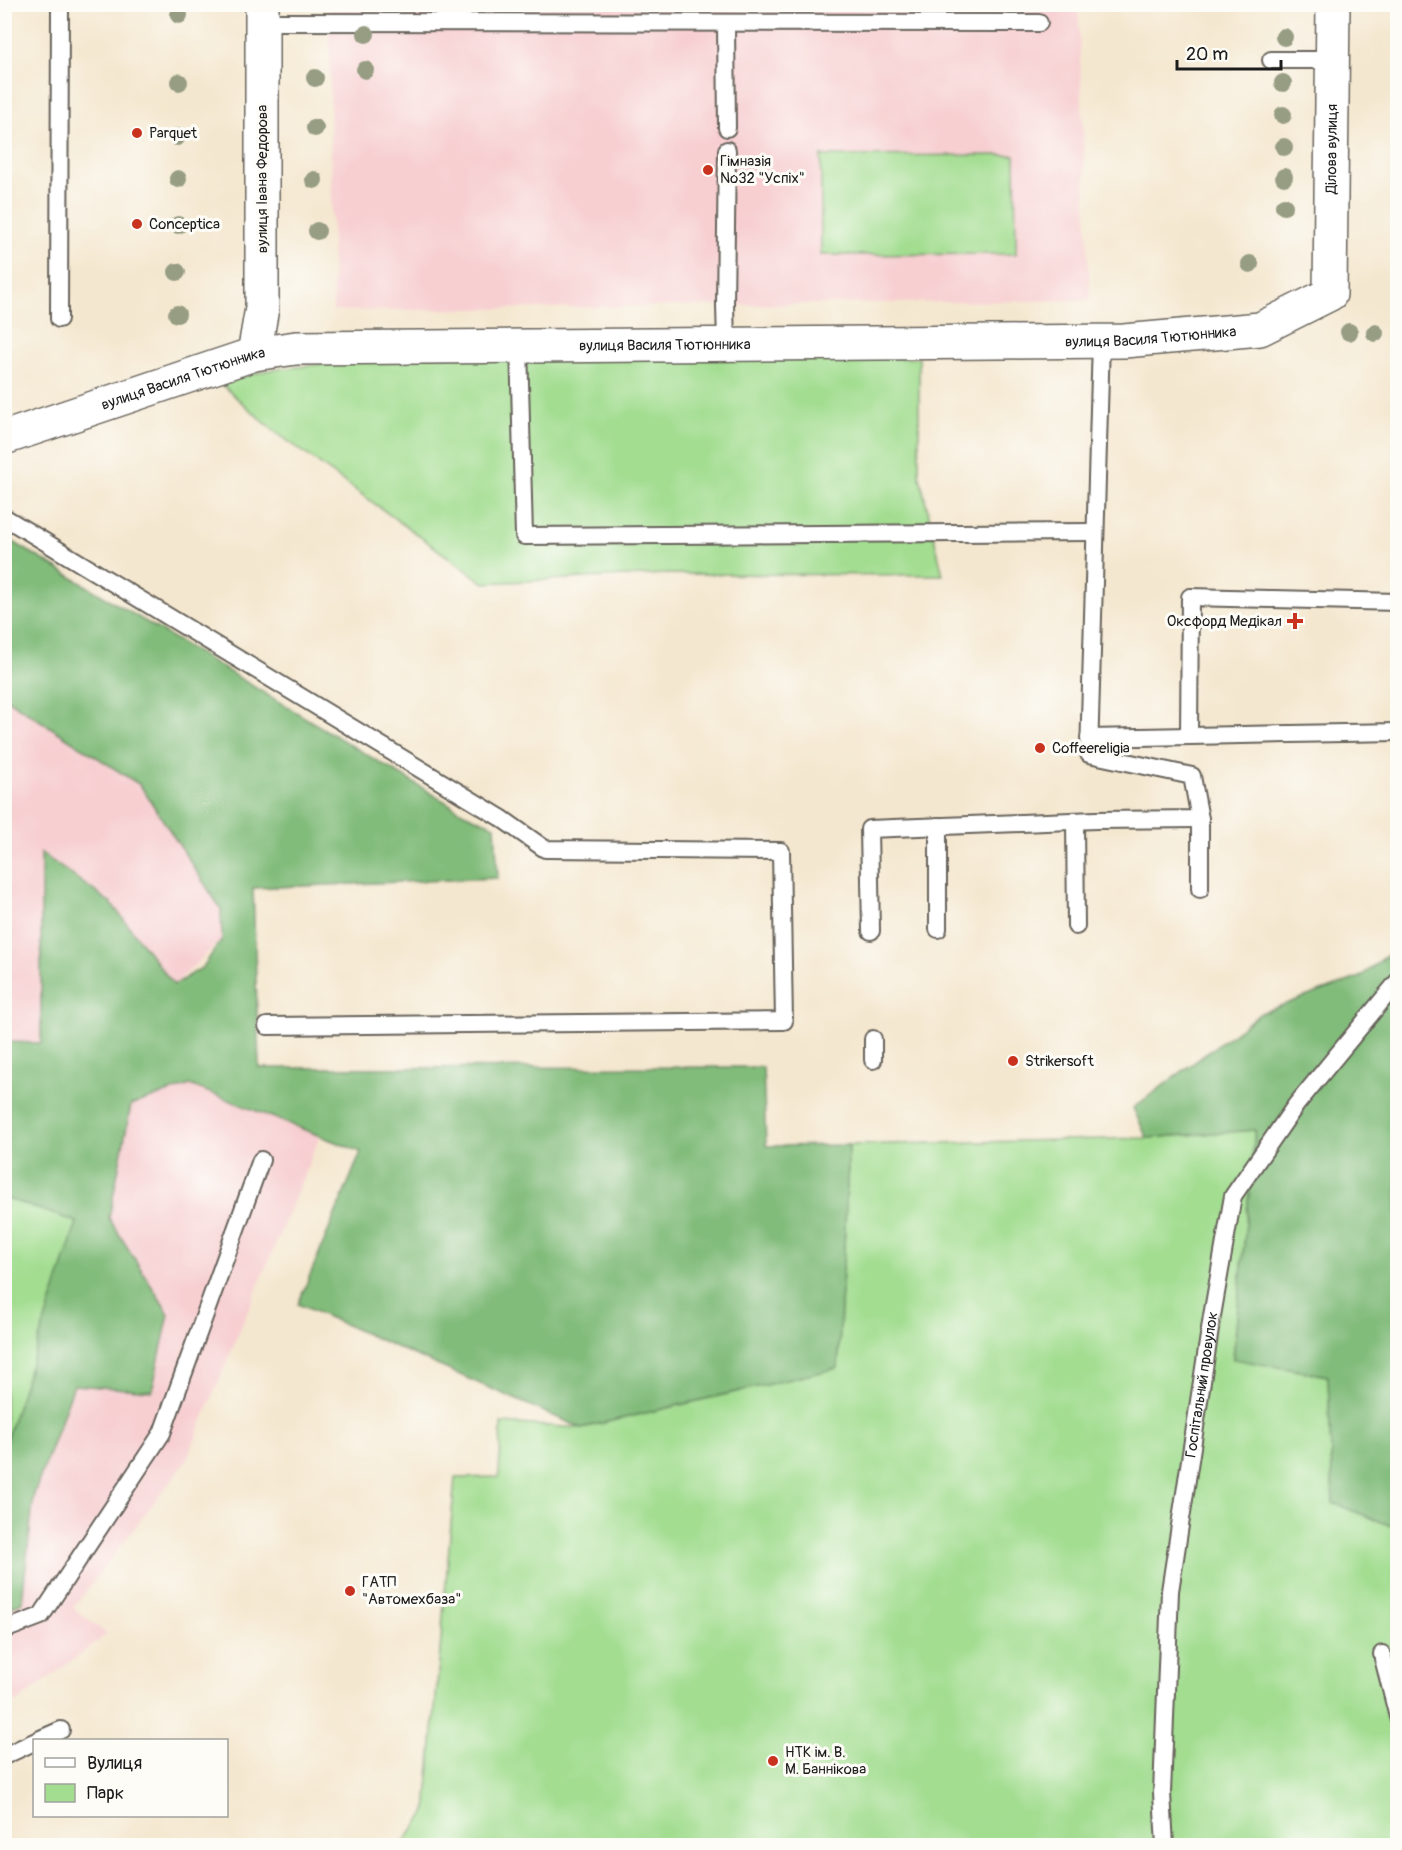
<svg xmlns="http://www.w3.org/2000/svg" width="1402" height="1850" font-family="Pangolin,sans-serif">
	<rect width="100%" height="100%" fill="#fdfcf7"/>
	<filter id="ink" filterUnits="userSpaceOnUse"><feTurbulence type="fractalNoise" baseFrequency=".0167" numOctaves="2"/><feDisplacementMap in="SourceGraphic" scale="12" xChannelSelector="R" yChannelSelector="G"/><feConvolveMatrix kernelMatrix="1 2 1 2 8 2 1 2 1" color-interpolation-filters="sRGB"/></filter>
	<filter id="wash" filterUnits="userSpaceOnUse"><feTurbulence type="fractalNoise" baseFrequency=".008" numOctaves="4" result="noise"/><feDisplacementMap in="SourceGraphic" scale="24" xChannelSelector="R" yChannelSelector="G"/><feGaussianBlur stdDeviation="1.35" result="paint"/><feColorMatrix in="noise" values="0 0 0 0 0 0 0 0 0 0 0 0 0 0 0 0 0 1.4 0 .05"/><feComposite in="paint" operator="in"/></filter>
	<g filter="url(#wash)">
		<rect width="100%" height="100%" fill="#f4e7cf"/>
		<!-- built -->
		<g fill="#f7cfd1">
			<path d="M 329,4 L 1078,5 L 1090,300 L 333,311 Z"/>
			<path d="M 5,698 L 140,785 L 221,909 L 222,939 L 174,985 L 190,1085 L 320,1136 L 186,1461 L 73,1608 L 107,1634 L 20,1700 L 5,1707 Z"/>
		</g>
		<!-- green -->
		<g fill="#a2dd90" stroke="#5f7c56" stroke-width="1.5">
			<path d="M 1015,155 L 1016,254 L 821,255 L 821,156 Z"/>
			<path d="M 396,356 L 919,358 L 919,473 L 943,575 L 666,574 L 484,583 L 274,431 L 220,383 L 269,370 Z"/>
			<path d="M 1255,1130 L 1233,1358 L 1328,1376 L 1333,1503 L 1397,1528 L 1397,1845 L 401,1846 L 426,1812 L 455,1478 L 499,1477 L 501,1423 L 582,1428 L 838,1368 L 849,1145 L 1147,1138 Z"/>
			<path d="M 5,1198 L 78,1222 L 5,1444 Z"/>
		</g>
		<!-- forest -->
		<g fill="#81bc7a" stroke="#4e6c4b" stroke-width="1.5">
			<path d="M 5,537 L 464,813 L 495,826 L 498,878 L 253,888 L 259,1068 L 763,1067 L 766,1146 L 849,1145 L 838,1368 L 581,1428 L 298,1304 L 361,1152 L 190,1085 L 131,1105 L 109,1218 L 169,1314 L 152,1391 L 74,1385 L 34,1494 L 22,1602 L 5,1611 L 5,1444 L 77,1222 L 5,1198 L 5,1042 L 41,1043 L 41,853 L 111,903 L 174,985 L 203,967 L 222,939 L 221,909 L 140,785 L 5,698 Z"/>
			<path d="M 1397,947 L 1397,1528 L 1333,1503 L 1328,1376 L 1233,1359 L 1255,1130 L 1147,1138 L 1133,1108 L 1261,1013 L 1360,977 Z"/>
		</g>
	</g>
	<g filter="url(#ink)">
		<g fill="none" stroke-linecap="round" stroke-linejoin="round">
			<!-- lane casing -->
			<g stroke="#68635b" stroke-width="20">
				<g id="lane">
					<path d="M 262,22 L 1039,23"/>
					<path d="M 726,23 L 727,128"/>
					<path d="M 1271,60 L 1333,60"/>
					<path d="M 59,319 L 60,4"/>
					<path d="M 726,343 L 725,305 L 727,150"/>
					<path d="M 519,345 L 524,536 L 1094,532"/>
					<path d="M 4,517 L 501,818 L 545,849 L 781,851 L 784,1021 L 267,1026"/>
					<path d="M 1189,736 L 1190,597 L 1398,602"/>
					<path d="M 1089,738 L 1398,732"/>
					<path d="M 1200,819 L 1200,889"/>
					<path d="M 1075,821 L 1076,926"/>
					<path d="M 938,929 L 938,826"/>
					<path d="M 871,931 L 869,829 L 1096,820 L 1200,819 L 1192,776 L 1089,754 L 1101,341"/>
					<path d="M 873,1039 L 873,1060"/>
					<path d="M 4,1630 L 41,1616 L 162,1433 L 261,1160"/>
					<path d="M 1382,1654 L 1398,1717"/>
					<path d="M 38,1740 L 61,1730"/>
					<path d="M 4,1756 L 34,1742"/>
					<path id="s1" d="M 1165,1846 L 1162,1793 L 1170,1591 L 1212,1316 L 1233,1196 L 1296,1105 L 1398,981"/>
				</g>
			</g>
			<!-- street casing -->
			<g stroke="#68635b" stroke-width="36">
				<g id="street">
					<path d="M 254,354 L 262,308 L 262,4"/>
					<path id="s2" d="M 4,438 L 254,354 L 296,348 L 1124,341 L 1260,329 L 1330,294 L 1333,4"/>
				</g>
			</g>
			<!-- lane -->
			<use href="#lane" stroke="#fff" stroke-width="16"/>
			<!-- street -->
			<use href="#street" stroke="#fff" stroke-width="33"/>
		</g>
		<!-- trees -->
		<g fill="#979d83">
			<circle cx="179" cy="15" r="9"/>
			<circle cx="366" cy="34" r="9"/>
			<circle cx="1284" cy="37" r="9"/>
			<circle cx="365" cy="70" r="9"/>
			<circle cx="315" cy="78" r="9"/>
			<circle cx="179" cy="82" r="9"/>
			<circle cx="1283" cy="83" r="9"/>
			<circle cx="1283" cy="115" r="9"/>
			<circle cx="315" cy="128" r="9"/>
			<circle cx="177" cy="137" r="9"/>
			<circle cx="1284" cy="147" r="9"/>
			<circle cx="1284" cy="177" r="9"/>
			<circle cx="178" cy="179" r="9"/>
			<circle cx="314" cy="180" r="9"/>
			<circle cx="1284" cy="206" r="9"/>
			<circle cx="178" cy="225" r="9"/>
			<circle cx="317" cy="231" r="9"/>
			<circle cx="1250" cy="264" r="9"/>
			<circle cx="177" cy="272" r="9"/>
			<circle cx="177" cy="314" r="9"/>
			<circle cx="1349" cy="332" r="9"/>
			<circle cx="1375" cy="333" r="9"/>
		</g>
	</g>
	<!-- markers -->
	<g fill="#c8321e" stroke="#fdfcf7" stroke-width="2">
		<circle cx="137" cy="133" r="6"/>
		<circle cx="708" cy="170" r="6"/>
		<circle cx="137" cy="224" r="6"/>
		<path d="M1292 612h6v6h6v6h-6v6h-6v-6h-6v-6h6z"/>
		<circle cx="1040" cy="748" r="6"/>
		<circle cx="1013" cy="1061" r="6"/>
		<circle cx="350" cy="1591" r="6"/>
		<circle cx="773" cy="1761" r="6"/>
	</g>
	<g text-anchor="middle" dominant-baseline="central" stroke-width="6" stroke-linejoin="round" paint-order="stroke">
		<!-- poi labels -->
		<g font-size="15" fill="#1c1c1c" stroke="#fdfcf7" text-anchor="start">
			<text x="149" y="133">Parquet</text>
			<text x="720" y="161">Гімназія<tspan x="720" dy="17">№32 "Успіх"</tspan></text>
			<text x="149" y="224">Conceptica</text>
			<text x="1282" y="621" text-anchor="end">Оксфорд Медікал</text>
			<text x="1052" y="748">Coffeereligia</text>
			<text x="1025" y="1061">Strikersoft</text>
			<text x="362" y="1582">ГАТП<tspan x="362" dy="17">"Автомехбаза"</tspan></text>
			<text x="785" y="1752">НТК ім. В.<tspan x="785" dy="17">М. Баннікова</tspan></text>
		</g>
		<!-- street labels -->
		<g font-size="15" fill="#1c1c1c" stroke="#fdfcf7">
			<text stroke="none"><textPath href="#s2" startOffset="1494">Ділова вулиця</textPath></text>
			<text transform="translate(262 179) rotate(-90)">вулиця Івана Федорова</text>
			<text stroke="none"><textPath href="#s2" startOffset="1161">вулиця Василя Тютюнника</textPath></text>
			<text stroke="none"><textPath href="#s2" startOffset="675">вулиця Василя Тютюнника</textPath></text>
			<text stroke="none"><textPath href="#s2" startOffset="189">вулиця Василя Тютюнника</textPath></text>
			<text stroke="none"><textPath href="#s1" startOffset="464">Госпітальний провулок</textPath></text>
		</g>
	</g>
	<!-- margin -->
	<rect width="1402" height="1850" fill="none" stroke="#fdfcf7" stroke-width="24"/>
	<!-- legend -->
	<rect x="33" y="1739" width="195" height="78" fill="#fdfcf7" stroke="#a3a29f" stroke-width="1.5"/>
	<rect x="45" y="1758" width="30" height="9" fill="#ffffff" stroke="#a3a29f" stroke-width="1.5"/>
	<text x="87" y="1769" font-size="18" fill="#1c1c1c">Вулиця</text>
	<rect x="45" y="1784" width="30" height="18" fill="#a2dd90" stroke="#a3a29f" stroke-width="1.5"/>
	<text x="87" y="1799" font-size="18" fill="#1c1c1c">Парк</text>
	<!-- scale -->
	<path d="M1177 60v9h104v-9" fill="none" stroke="#1c1c1c" stroke-width="3"/>
	<text x="1186" y="60" font-size="18" fill="#1c1c1c" stroke="#fdfcf7" stroke-width="4.5" paint-order="stroke">20 m</text>
</svg>
